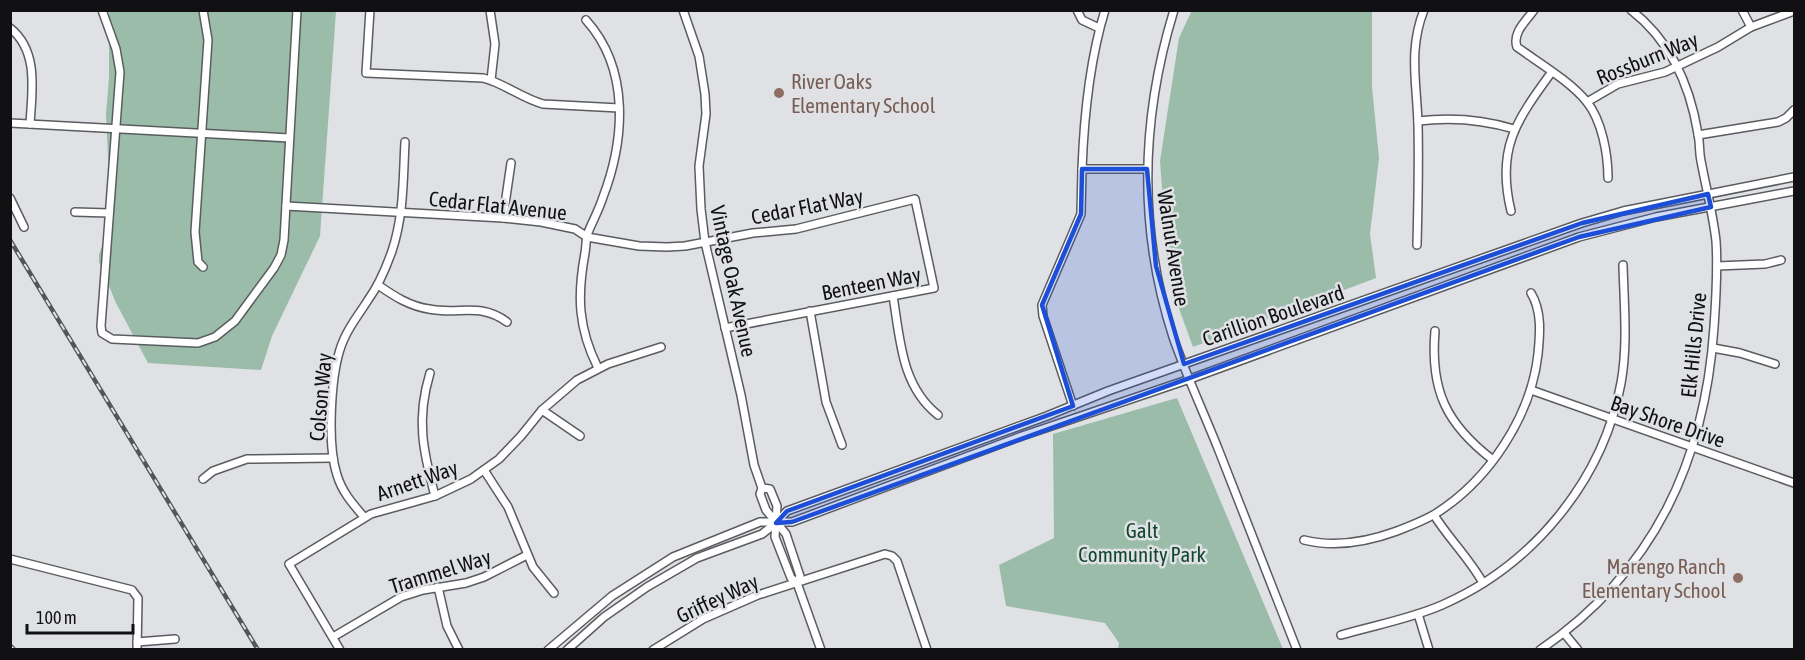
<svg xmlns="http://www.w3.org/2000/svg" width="1805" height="660" font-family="'Asap Condensed',sans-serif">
	<rect width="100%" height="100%" fill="#dfe1e5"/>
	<!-- green -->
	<g fill="#9bbca8">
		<path d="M 1192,10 L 1372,11 L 1372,87 L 1379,158 L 1370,234 L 1376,278 L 1193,347 L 1169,281 L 1160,161 L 1179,38 Z"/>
		<path d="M 109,11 L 336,11 L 320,236 L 272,336 L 261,370 L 148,363 L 116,303 L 99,262 L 99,255 L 105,237 L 109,179 L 106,115 L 109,77 Z"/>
		<path d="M 1177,398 L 1283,649 L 1118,649 L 1119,643 L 1105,623 L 1006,606 L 999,565 L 1054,538 L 1053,434 Z"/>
	</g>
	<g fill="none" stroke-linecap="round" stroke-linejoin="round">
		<!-- minor casing -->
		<g stroke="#5a5c60" stroke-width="10">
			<g id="minor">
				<path d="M 102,10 L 116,49 L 120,72 L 101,326 L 102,333 L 112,339 L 198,343 L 215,337 L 235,321 L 274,268 L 281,255 L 284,240 L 297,10"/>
				<path d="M 370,10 L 366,73 L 483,78 C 504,83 521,98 543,104 L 619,108"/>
				<path d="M 490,10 L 495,44 L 491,80"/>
				<path d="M 683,10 L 699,56 L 705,94 L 706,114 L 699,166 L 701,209 L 705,242 L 741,395 L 754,465 L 762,488 L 760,494 L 766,510 L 786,534 L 800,576 L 797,583"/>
				<path d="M 1077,10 L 1082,20 L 1099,28"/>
				<path d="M 1105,10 C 1089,62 1084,116 1082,169 L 1147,169"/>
				<path d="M 1174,10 C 1141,118 1138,229 1173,337 C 1186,375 1204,413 1219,451 C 1245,517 1271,583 1297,650"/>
				<path d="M 1534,10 C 1526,21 1512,33 1517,47 C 1539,63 1570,81 1587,102 C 1602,121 1608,154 1608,178"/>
				<path d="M 1742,10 L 1751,27"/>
				<path d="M 586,20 C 630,69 625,139 603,197 C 599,210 592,222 587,235 C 586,240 586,247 585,253 C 577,296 578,328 598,368"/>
				<path d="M 10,28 C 39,51 32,91 30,124"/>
				<path d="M 1587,102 L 1618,84 L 1665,72 L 1718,47 L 1751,27 L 1794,11"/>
				<path d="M 1418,121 C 1452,117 1481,119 1514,129"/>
				<path d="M 10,123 L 289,138"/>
				<path d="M 1698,135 L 1778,122 L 1786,118 L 1794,110"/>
				<path d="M 10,198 L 24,227"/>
				<path d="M 286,206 L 503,218 L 541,222 L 575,229 L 587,237 L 639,246 L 667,247 L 685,246 L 753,233 L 796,229 L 915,199 L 934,288 L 725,328"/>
				<path d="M 1511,211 C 1496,149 1516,121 1551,73"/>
				<path d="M 75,212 L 109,213"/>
				<path d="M 503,218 L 511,163"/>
				<path d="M 1417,245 C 1418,205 1419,165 1418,125 C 1417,84 1408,50 1424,10"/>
				<path d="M 1717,266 L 1765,264 L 1781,260"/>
				<path d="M 203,267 L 198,262 L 195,232 L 208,40 L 203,10"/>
				<path d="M 378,285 C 394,296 409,306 429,309 C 459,315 480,302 507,322"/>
				<path d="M 893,296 C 900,338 901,386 938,415"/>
				<path d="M 810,311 L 826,402 L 842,445"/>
				<path d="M 1435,331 C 1430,390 1446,424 1493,460"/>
				<path d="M 1713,348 L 1740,353 L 1775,364"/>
				<path d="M 430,373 C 416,419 423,451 435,496"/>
				<path d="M 1531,390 L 1794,483"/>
				<path d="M 1073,406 L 1043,316 L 1042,305 L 1081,214 L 1082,169"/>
				<path d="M 542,410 L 580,436"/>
				<path d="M 484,470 L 508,507 L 533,567 L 554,593"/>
				<path d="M 203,479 L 213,471 L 247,459 L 333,458"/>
				<path d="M 762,488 L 770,489 L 777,506 L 775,537 L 791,578 L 797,583 L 821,650"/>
				<path d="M 1434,515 C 1449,539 1469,558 1483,583"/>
				<path d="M 364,517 C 353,504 342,492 337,475 C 327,444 330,369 344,339 C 350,325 360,313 368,300 C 379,285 386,268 392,251 C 404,215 403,179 405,142"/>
				<path d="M 1304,540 C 1336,548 1367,542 1397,531 C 1410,526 1423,521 1435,514 C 1488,481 1531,417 1538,354 C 1540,334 1542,311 1531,293"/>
				<path d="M 10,559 L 132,590 L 138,598 L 137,650"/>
				<path d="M 438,587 L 447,626 L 459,650"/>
				<path d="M 1418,614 L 1429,650"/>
				<path d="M 1564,633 L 1578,650"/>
				<path d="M 1341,635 C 1375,625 1410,619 1442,605 C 1532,566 1603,481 1621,383 C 1628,345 1624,304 1623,265"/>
				<path d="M 333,637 L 401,597 L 423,590 L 466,583 L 484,577 L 527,555"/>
				<path d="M 137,642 L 175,639"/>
				<path d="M 10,649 L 11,650"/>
				<path d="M 340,650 L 289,564 L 371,514 L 435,496 L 471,479 L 499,459 L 521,436 L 542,410 L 577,380 L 608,364 L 661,347"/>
				<path d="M 548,650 L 612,596 L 673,557 L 760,522 L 792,522 L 1022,436 L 1190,379 L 1579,237 L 1656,217 L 1794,191"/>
				<path d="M 567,650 L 604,617 L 647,587 L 697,558 L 762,534 L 776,523 L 787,511 L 1047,416 L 1108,391 L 1582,223 L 1623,211 L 1794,177"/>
				<path d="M 653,650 L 703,619 L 758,595 L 885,554 L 892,556 L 897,561 L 927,650"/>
				<path d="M 1540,650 C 1654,572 1705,461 1714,327 C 1716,299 1718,270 1716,241 C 1713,214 1706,188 1701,161 C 1699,152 1700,143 1698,134 C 1690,85 1671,41 1631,10"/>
			</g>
		</g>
		<!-- minor -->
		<use href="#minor" stroke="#fff" stroke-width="7"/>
		<!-- rail casing -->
		<g stroke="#545557" stroke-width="4.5">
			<path id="rail" d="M 10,240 L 258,650"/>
		</g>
		<!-- rail -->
		<use href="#rail" stroke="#dfe1e5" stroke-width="2" stroke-dasharray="7" stroke-linecap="butt"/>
	</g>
	<!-- marked area -->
	<path fill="#1d4ed8" fill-opacity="0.2" stroke="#1d4ed8" stroke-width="4.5" stroke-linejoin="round" d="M 1082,169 L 1147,169 L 1156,266 L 1184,364 L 1582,223 L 1708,194 L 1711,207 L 1579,237 L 792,522 L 776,523 L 787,511 L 1073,406 L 1042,305 L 1081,214 Z"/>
	<!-- markers -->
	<g fill="#8d6e63" stroke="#dfe1e5" stroke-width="2">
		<circle cx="779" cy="93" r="6"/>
		<circle cx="1738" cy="578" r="6"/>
	</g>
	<g text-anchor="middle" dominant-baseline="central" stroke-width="5" stroke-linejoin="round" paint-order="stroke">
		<!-- street labels -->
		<g font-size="21" fill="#111113" stroke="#dfe1e5">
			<text transform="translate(1647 58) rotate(-22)">Rossburn Way</text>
			<text transform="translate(498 205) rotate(6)">Cedar Flat Avenue</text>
			<text transform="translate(807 206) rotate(-11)">Cedar Flat Way</text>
			<text transform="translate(1174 248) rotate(81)">Walnut Avenue</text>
			<text transform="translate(734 281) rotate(78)">Vintage Oak Avenue</text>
			<text transform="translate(871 283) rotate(-11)">Benteen Way</text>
			<text transform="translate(1273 315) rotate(-19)">Carillion Boulevard</text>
			<text transform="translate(1693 345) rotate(-84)">Elk Hills Drive</text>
			<text transform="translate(320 397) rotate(-85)">Colson Way</text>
			<text transform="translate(1668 421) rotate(19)">Bay Shore Drive</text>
			<text transform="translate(417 480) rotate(-19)">Arnett Way</text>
			<text transform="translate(440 571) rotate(-17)">Trammel Way</text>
			<text transform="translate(717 598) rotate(-25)">Griffey Way</text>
		</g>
		<!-- education labels -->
		<g font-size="21" fill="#785e54" stroke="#dfe1e5" text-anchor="start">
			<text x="791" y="81">River Oaks<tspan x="791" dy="24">Elementary School</tspan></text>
			<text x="1726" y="566" text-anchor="end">Marengo Ranch<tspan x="1726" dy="24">Elementary School</tspan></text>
		</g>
		<!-- park labels -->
		<g font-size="21" fill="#11472e" stroke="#dfe1e5">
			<text x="1142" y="530">Galt<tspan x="1142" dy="24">Community Park</tspan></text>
		</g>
	</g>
	<!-- border -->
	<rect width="1805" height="660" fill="none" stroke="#111113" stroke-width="24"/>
	<!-- scale -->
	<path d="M27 624v9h106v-9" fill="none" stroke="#111113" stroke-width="3"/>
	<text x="36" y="624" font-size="18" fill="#111113" stroke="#dfe1e5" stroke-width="4.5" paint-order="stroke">100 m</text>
</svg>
